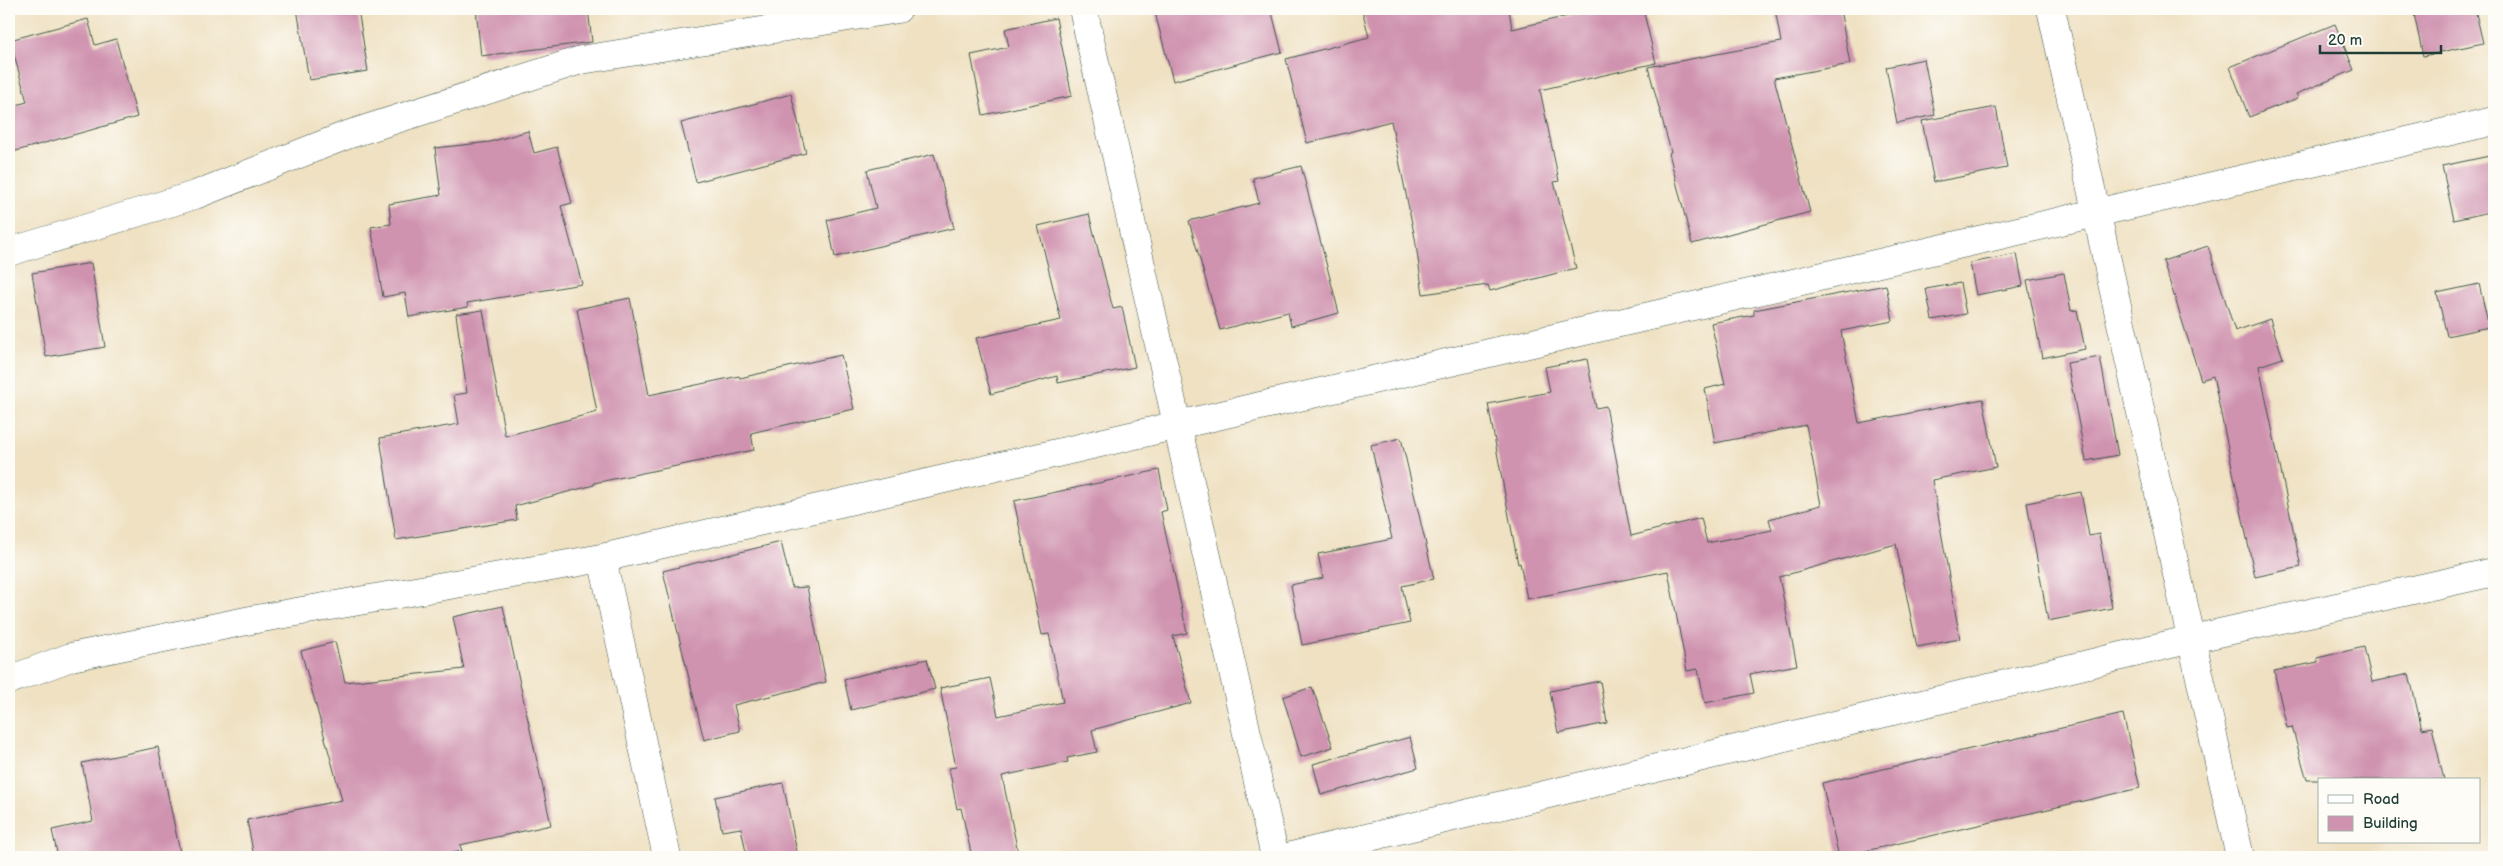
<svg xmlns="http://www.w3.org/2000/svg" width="2503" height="866" font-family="'Balsamiq Sans',sans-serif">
	<rect width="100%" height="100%" fill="#fdfcf7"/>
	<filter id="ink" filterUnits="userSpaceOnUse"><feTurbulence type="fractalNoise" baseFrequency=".02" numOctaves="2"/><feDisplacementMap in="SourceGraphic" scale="10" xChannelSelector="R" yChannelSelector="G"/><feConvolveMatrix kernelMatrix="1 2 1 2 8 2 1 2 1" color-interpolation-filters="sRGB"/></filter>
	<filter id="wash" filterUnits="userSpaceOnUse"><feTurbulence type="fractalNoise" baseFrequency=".0096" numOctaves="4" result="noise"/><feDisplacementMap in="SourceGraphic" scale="20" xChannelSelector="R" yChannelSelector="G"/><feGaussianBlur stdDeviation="1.12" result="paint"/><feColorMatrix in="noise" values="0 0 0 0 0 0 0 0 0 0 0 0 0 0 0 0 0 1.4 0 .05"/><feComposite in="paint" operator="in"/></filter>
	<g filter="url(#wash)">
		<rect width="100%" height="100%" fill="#efe1c2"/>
		<g id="blocks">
			<!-- building -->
			<g fill="#cf92af">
				<path d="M 297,9 L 358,9 L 368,71 L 309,80 Z"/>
				<path d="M 476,9 L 588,9 L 592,42 L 481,56 Z"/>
				<path d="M 1154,9 L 1271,9 L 1282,52 L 1173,81 Z"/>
				<path d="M 1362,9 L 1509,9 L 1512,29 L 1598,9 L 1643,9 L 1656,63 L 1540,90 L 1559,181 L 1554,182 L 1576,268 L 1490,291 L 1488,285 L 1423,294 L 1415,238 L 1391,121 L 1307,143 L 1286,59 L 1369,37 Z"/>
				<path d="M 1775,9 L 1840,9 L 1850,64 L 1774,78 L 1810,212 L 1692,244 L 1669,153 L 1671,152 L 1648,67 L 1781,42 Z"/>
				<path d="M 2413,9 L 2475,9 L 2483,43 L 2423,56 Z"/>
				<path d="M 1056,18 L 1072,96 L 983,115 L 971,55 L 1009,47 L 1005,29 Z"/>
				<path d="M 88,19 L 95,45 L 116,39 L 137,117 L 9,153 L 9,107 L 27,102 L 10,40 Z"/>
				<path d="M 2335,24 L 2354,70 L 2296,94 L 2298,98 L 2249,117 L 2230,67 Z"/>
				<path d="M 1924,59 L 1935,115 L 1897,123 L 1886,67 Z"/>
				<path d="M 791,94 L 806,153 L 696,182 L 681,123 Z"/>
				<path d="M 1996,107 L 2007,168 L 1934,182 L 1922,121 Z"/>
				<path d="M 528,131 L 534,153 L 557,147 L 572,203 L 561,206 L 582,284 L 467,303 L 468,307 L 409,317 L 405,293 L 383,297 L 371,227 L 391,224 L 389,204 L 441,195 L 435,148 L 490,142 Z"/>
				<path d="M 934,154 L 954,228 L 835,257 L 827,220 L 876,208 L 867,170 Z"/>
				<path d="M 2494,155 L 2494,211 L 2454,220 L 2442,166 Z"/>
				<path d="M 1301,166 L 1339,313 L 1291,326 L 1288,312 L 1220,330 L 1189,221 L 1259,203 L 1253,178 Z"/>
				<path d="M 1089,214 L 1113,309 L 1122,307 L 1135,367 L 1058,383 L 1057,376 L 991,394 L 976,338 L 1061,320 L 1038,226 Z"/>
				<path d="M 2208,246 L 2235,331 L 2270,319 L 2283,358 L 2259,366 L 2301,567 L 2255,577 L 2213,376 L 2201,380 L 2163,261 Z"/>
				<path d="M 2017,254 L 2023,286 L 1976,295 L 1970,263 Z"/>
				<path d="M 91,263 L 105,347 L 46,357 L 32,273 Z"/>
				<path d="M 2064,273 L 2071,311 L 2077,310 L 2085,349 L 2042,358 L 2027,280 Z"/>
				<path d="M 1960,283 L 1966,314 L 1932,320 L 1926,289 Z"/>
				<path d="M 2479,284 L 2489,327 L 2447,336 L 2437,293 Z"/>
				<path d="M 1886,285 L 1893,321 L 1841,331 L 1859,423 L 1983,399 L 1996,467 L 1932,480 L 1960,639 L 1917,647 L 1896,544 L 1779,577 L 1797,665 L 1750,674 L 1754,693 L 1705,703 L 1698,669 L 1687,671 L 1668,571 L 1527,599 L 1520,563 L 1518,564 L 1488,404 L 1550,392 L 1545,367 L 1587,359 L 1596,408 L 1606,406 L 1631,536 L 1701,518 L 1707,543 L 1772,530 L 1769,519 L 1821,505 L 1806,425 L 1715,443 L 1705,389 L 1725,384 L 1711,323 L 1754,315 L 1754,310 Z"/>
				<path d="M 630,298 L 649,395 L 739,376 L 740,378 L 841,355 L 854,409 L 751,433 L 754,450 L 594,483 L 594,485 L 515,506 L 517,520 L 396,540 L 380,438 L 459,424 L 454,395 L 467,393 L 456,314 L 483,310 L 505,436 L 597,412 L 577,309 Z"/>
				<path d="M 2100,357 L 2118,455 L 2086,461 L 2067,363 Z"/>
				<path d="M 1401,438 L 1434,579 L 1402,586 L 1410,623 L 1302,645 L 1291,585 L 1323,578 L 1318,554 L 1392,539 L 1371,445 Z"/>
				<path d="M 1159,470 L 1167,510 L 1161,512 L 1187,633 L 1173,636 L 1191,703 L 1092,730 L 1097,752 L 1067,758 L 1068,762 L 1002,776 L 1019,857 L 972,857 L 961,808 L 957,809 L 949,768 L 956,767 L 940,688 L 990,678 L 998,716 L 1063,702 L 1049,634 L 1042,635 L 1014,501 Z"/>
				<path d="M 2081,492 L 2089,536 L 2099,534 L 2112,608 L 2048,621 L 2027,503 Z"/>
				<path d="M 781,542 L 792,588 L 807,587 L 826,682 L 734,705 L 740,731 L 704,740 L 663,571 Z"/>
				<path d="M 503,606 L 551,825 L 460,845 L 462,851 L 434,857 L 254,857 L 247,820 L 342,800 L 301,651 L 335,642 L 345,682 L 464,669 L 453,617 Z"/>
				<path d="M 2364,647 L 2372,682 L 2409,674 L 2422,729 L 2432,727 L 2444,780 L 2307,780 L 2292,727 L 2287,728 L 2274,671 L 2318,662 L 2317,658 Z"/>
				<path d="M 927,659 L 935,689 L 851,710 L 844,679 Z"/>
				<path d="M 1600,681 L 1607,723 L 1558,733 L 1550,691 Z"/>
				<path d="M 1312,687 L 1333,747 L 1301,757 L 1283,697 Z"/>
				<path d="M 2123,714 L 2140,788 L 1839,857 L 1822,783 Z"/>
				<path d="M 1410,737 L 1418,768 L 1321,795 L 1313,764 Z"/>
				<path d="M 158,747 L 181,857 L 58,857 L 52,830 L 93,821 L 82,763 Z"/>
				<path d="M 783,783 L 798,857 L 747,857 L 741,828 L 722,831 L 715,797 Z"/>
			</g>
		</g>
	</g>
	<g filter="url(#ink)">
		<use href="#blocks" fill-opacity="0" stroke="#3e5649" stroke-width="1"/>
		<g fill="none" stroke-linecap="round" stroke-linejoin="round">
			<!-- street casing -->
			<g stroke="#3e5649" stroke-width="29">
				<g id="street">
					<path d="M 1083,9 L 1275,857"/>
					<path d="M 2051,9 L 2240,857"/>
					<path d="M 9,252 L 195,195 L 347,135 L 581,60 L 898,9"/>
					<path d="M 602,558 L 667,857"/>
					<path d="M 9,680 L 71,657 L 251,620 L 602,558 L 2494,121"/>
					<path d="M 1287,857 L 2192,639 L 2494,572"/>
				</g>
			</g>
			<!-- street -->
			<use href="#street" stroke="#fff" stroke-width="28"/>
		</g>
	</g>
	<!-- margin -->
	<rect width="2503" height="866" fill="none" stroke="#fdfcf7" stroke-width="30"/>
	<!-- legend -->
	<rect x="2318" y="778" width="162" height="65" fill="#fdfcf7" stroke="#a4b0a9"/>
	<rect x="2328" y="795" width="25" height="8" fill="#ffffff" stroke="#a4b0a9"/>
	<text x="2363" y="804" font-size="15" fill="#1f3d34">Road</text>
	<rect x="2328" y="816" width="25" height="15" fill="#cf92af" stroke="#a4b0a9"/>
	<text x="2363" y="828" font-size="15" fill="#1f3d34">Building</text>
	<!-- scale -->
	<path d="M2320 45v8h121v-8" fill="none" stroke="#1f3d34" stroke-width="2.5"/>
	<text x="2328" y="45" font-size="15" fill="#1f3d34" stroke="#fdfcf7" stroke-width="4" paint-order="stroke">20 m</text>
</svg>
